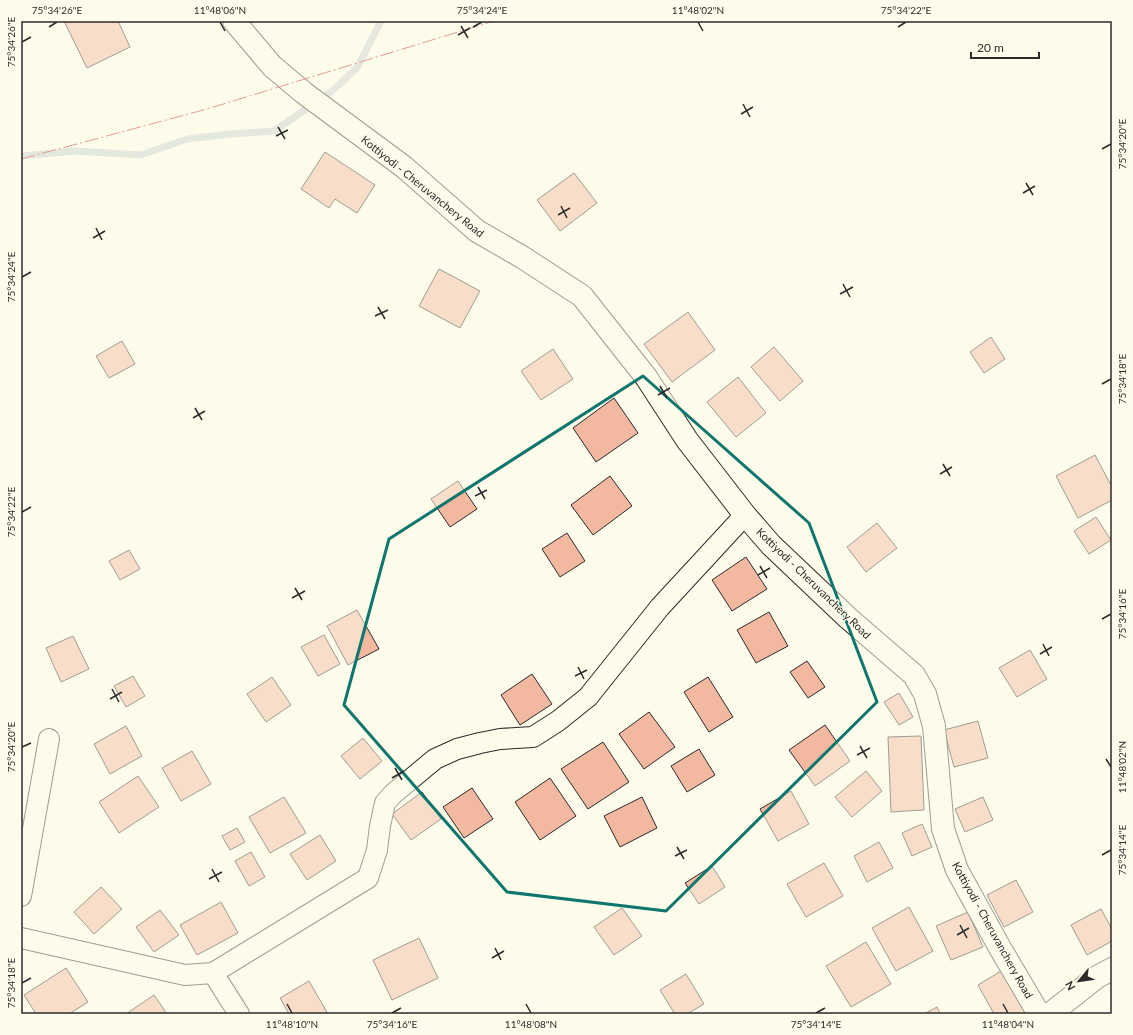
<svg xmlns="http://www.w3.org/2000/svg" width="1133" height="1035" font-family="Lato,sans-serif">
	<rect width="100%" height="100%" fill="#fdfbea"/>
	<g fill="none" stroke-linecap="round" stroke-linejoin="round">
		<!-- stream -->
		<path stroke="#c7d0d0" stroke-width="7" d="M 21,156 L 75,151 L 141,155 L 187,139 L 231,134 L 274,131 L 331,92 L 357,68 L 381,21"/>
	</g>
	<!-- building -->
	<g fill="#f2b8a0" stroke="#2b2b2b">
		<path d="M 64,21 L 118,21 L 130,47 L 87,68 Z"/>
		<path d="M 325,152 L 375,185 L 357,213 L 335,199 L 329,208 L 301,189 Z"/>
		<path d="M 574,173 L 597,203 L 560,231 L 537,200 Z"/>
		<path d="M 439,269 L 480,291 L 460,328 L 419,306 Z"/>
		<path d="M 688,312 L 715,350 L 672,382 L 644,344 Z"/>
		<path d="M 991,337 L 1005,359 L 984,373 L 970,352 Z"/>
		<path d="M 122,341 L 135,364 L 109,378 L 96,356 Z"/>
		<path d="M 774,347 L 803,381 L 780,401 L 751,367 Z"/>
		<path d="M 553,349 L 573,379 L 541,400 L 521,371 Z"/>
		<path d="M 738,377 L 766,413 L 736,437 L 707,402 Z"/>
		<path d="M 614,398 L 638,433 L 596,462 L 573,428 Z"/>
		<path d="M 1095,455 L 1112,487 L 1112,500 L 1078,518 L 1056,476 Z"/>
		<path d="M 610,476 L 632,506 L 593,535 L 571,505 Z"/>
		<path d="M 458,481 L 477,509 L 450,527 L 431,499 Z"/>
		<path d="M 1096,517 L 1111,540 L 1089,554 L 1074,531 Z"/>
		<path d="M 877,523 L 897,548 L 866,572 L 847,547 Z"/>
		<path d="M 567,533 L 585,561 L 560,577 L 542,549 Z"/>
		<path d="M 129,550 L 140,569 L 120,580 L 109,561 Z"/>
		<path d="M 746,557 L 767,589 L 732,611 L 712,580 Z"/>
		<path d="M 357,610 L 379,649 L 348,665 L 327,626 Z"/>
		<path d="M 769,612 L 788,646 L 756,663 L 737,630 Z"/>
		<path d="M 324,635 L 340,664 L 318,676 L 301,647 Z"/>
		<path d="M 73,636 L 89,669 L 61,682 L 46,648 Z"/>
		<path d="M 1030,650 L 1047,679 L 1017,697 L 999,668 Z"/>
		<path d="M 807,661 L 825,687 L 808,698 L 790,672 Z"/>
		<path d="M 532,674 L 552,704 L 520,725 L 501,695 Z"/>
		<path d="M 133,676 L 145,696 L 126,707 L 114,686 Z"/>
		<path d="M 272,677 L 291,705 L 266,722 L 247,694 Z"/>
		<path d="M 708,677 L 733,717 L 709,732 L 684,692 Z"/>
		<path d="M 899,693 L 913,717 L 899,725 L 884,702 Z"/>
		<path d="M 649,712 L 675,747 L 644,769 L 619,734 Z"/>
		<path d="M 978,721 L 988,758 L 954,767 L 944,730 Z"/>
		<path d="M 825,725 L 850,761 L 815,786 L 789,750 Z"/>
		<path d="M 126,726 L 142,756 L 110,774 L 94,744 Z"/>
		<path d="M 921,736 L 924,810 L 891,812 L 888,737 Z"/>
		<path d="M 363,738 L 382,761 L 360,779 L 341,756 Z"/>
		<path d="M 603,742 L 629,782 L 588,809 L 561,769 Z"/>
		<path d="M 699,749 L 715,775 L 687,792 L 671,766 Z"/>
		<path d="M 192,751 L 211,784 L 181,801 L 162,768 Z"/>
		<path d="M 866,771 L 882,791 L 852,817 L 835,797 Z"/>
		<path d="M 138,776 L 159,807 L 119,833 L 99,802 Z"/>
		<path d="M 550,778 L 576,816 L 540,840 L 515,802 Z"/>
		<path d="M 472,788 L 493,819 L 464,838 L 443,807 Z"/>
		<path d="M 791,791 L 809,824 L 778,841 L 760,809 Z"/>
		<path d="M 422,792 L 441,819 L 411,840 L 392,814 Z"/>
		<path d="M 284,797 L 306,833 L 270,853 L 249,817 Z"/>
		<path d="M 642,797 L 657,828 L 620,847 L 604,816 Z"/>
		<path d="M 983,797 L 993,820 L 965,832 L 955,809 Z"/>
		<path d="M 922,824 L 932,847 L 912,856 L 902,833 Z"/>
		<path d="M 237,828 L 245,842 L 230,850 L 222,836 Z"/>
		<path d="M 320,835 L 336,861 L 307,880 L 290,854 Z"/>
		<path d="M 879,842 L 893,868 L 867,882 L 854,856 Z"/>
		<path d="M 251,852 L 265,877 L 249,886 L 235,861 Z"/>
		<path d="M 824,863 L 843,896 L 806,917 L 787,884 Z"/>
		<path d="M 712,866 L 725,887 L 699,904 L 685,883 Z"/>
		<path d="M 1016,880 L 1033,912 L 1004,927 L 987,895 Z"/>
		<path d="M 101,887 L 122,909 L 94,934 L 74,912 Z"/>
		<path d="M 221,902 L 238,933 L 197,955 L 180,925 Z"/>
		<path d="M 909,907 L 933,951 L 896,971 L 872,928 Z"/>
		<path d="M 622,908 L 642,936 L 614,955 L 594,927 Z"/>
		<path d="M 1101,909 L 1112,929 L 1112,941 L 1087,955 L 1071,925 Z"/>
		<path d="M 160,910 L 179,935 L 154,952 L 136,927 Z"/>
		<path d="M 968,912 L 983,947 L 951,960 L 936,926 Z"/>
		<path d="M 419,938 L 438,978 L 392,1000 L 373,960 Z"/>
		<path d="M 866,942 L 891,984 L 851,1007 L 826,966 Z"/>
		<path d="M 66,968 L 88,1002 L 69,1014 L 36,1014 L 24,995 Z"/>
		<path d="M 1001,971 L 1026,1014 L 994,1014 L 978,985 Z"/>
		<path d="M 686,974 L 704,1004 L 687,1014 L 675,1014 L 660,990 Z"/>
		<path d="M 309,981 L 328,1014 L 289,1014 L 280,998 Z"/>
		<path d="M 154,995 L 167,1014 L 126,1014 Z"/>
		<path d="M 937,1007 L 940,1014 L 924,1014 Z"/>
	</g>
	<g fill="none" stroke-linecap="round" stroke-linejoin="round">
		<!-- minor casing -->
		<g stroke="#2b2b2b" stroke-width="22">
			<g id="minor">
				<path d="M 21,896 L 49,739"/>
				<path d="M 21,938 L 185,975 L 213,973 L 368,878 L 377,850 L 380,826 L 385,803 L 393,794 L 435,759 L 457,749 L 480,743 L 500,739 L 533,737 L 558,721 L 588,697 L 660,607 L 745,515"/>
				<path d="M 213,973 L 239,1014"/>
			</g>
		</g>
		<!-- tertiary casing -->
		<g stroke="#2b2b2b" stroke-width="24">
			<path id="tertiary" d="M 1050,1014 L 1097,977 L 1112,969"/>
		</g>
		<!-- secondary casing -->
		<g stroke="#2b2b2b" stroke-width="24">
			<path id="secondary" d="M 234,21 L 272,66 L 304,93 L 404,167 L 477,231 L 522,257 L 582,296 L 646,377 L 687,440 L 745,515 L 771,545 L 848,618 L 914,675 L 925,694 L 934,726 L 943,829 L 957,870 L 1000,948 L 1039,1014"/>
		</g>
		<!-- minor -->
		<use href="#minor" stroke="#fdfbea" stroke-width="20"/>
		<!-- tertiary -->
		<use href="#tertiary" stroke="#fdfbea" stroke-width="22"/>
		<!-- secondary -->
		<use href="#secondary" stroke="#fdfbea" stroke-width="22"/>
		<!-- power -->
		<path stroke="#c62828" stroke-width="1" stroke-dasharray="14 3 2 3" stroke-linecap="butt" d="M 21,159 L 207,109 L 494,21"/>
	</g>
	<!-- marked area -->
	<path d="M0 0H1133V1035H0ZM 643,376 L 809,523 L 877,702 L 666,911 L 507,892 L 344,705 L 389,539 Z" fill="#fdfbea" fill-opacity=".55" fill-rule="evenodd"/>
	<path fill="none" stroke="#0f766e" stroke-width="3" stroke-linejoin="round" d="M 643,376 L 809,523 L 877,702 L 666,911 L 507,892 L 344,705 L 389,539 Z"/>
	<!-- ticks -->
	<path fill="none" stroke="#2b2b2b" stroke-width="1.5" d="M 220,22 L 225,31M 698,22 L 703,31M 461,26 L 468,38M 49,27 L 57,22M 473,27 L 482,22M 898,27 L 906,22M 458,35 L 470,28M 22,42 L 31,37M 743,104 L 750,117M 741,114 L 753,107M 278,127 L 285,139M 276,136 L 288,130M 1102,149 L 1111,144M 1026,183 L 1033,195M 1023,193 L 1035,186M 561,206 L 567,218M 558,215 L 570,208M 96,228 L 102,240M 93,238 L 105,231M 22,277 L 31,272M 843,284 L 850,297M 840,294 L 853,287M 378,307 L 385,319M 375,316 L 388,310M 1102,384 L 1111,379M 660,386 L 667,398M 658,395 L 670,388M 195,408 L 202,420M 193,418 L 205,411M 943,464 L 950,476M 940,474 L 952,467M 478,487 L 485,499M 475,496 L 487,490M 22,512 L 31,507M 760,566 L 767,578M 758,575 L 770,568M 295,588 L 302,600M 292,598 L 305,591M 1102,619 L 1111,614M 1043,644 L 1049,656M 1040,654 L 1052,647M 578,667 L 584,679M 575,676 L 587,670M 112,689 L 119,702M 110,699 L 122,692M 860,746 L 867,758M 22,747 L 31,743M 857,755 L 870,748M 1106,759 L 1111,767M 395,768 L 402,780M 392,778 L 404,771M 677,847 L 684,859M 1102,855 L 1111,850M 675,856 L 687,850M 212,869 L 219,882M 209,879 L 222,872M 960,925 L 967,938M 957,935 L 969,928M 495,948 L 501,960M 492,958 L 504,951M 22,983 L 31,978M 287,1004 L 292,1013M 526,1004 L 531,1013M 1003,1004 L 1008,1013M 392,1013 L 401,1008M 816,1013 L 825,1008"/>
	<g text-anchor="middle" dominant-baseline="central" stroke-width="3" stroke-linejoin="round" paint-order="stroke">
		<!-- street labels -->
		<g font-size="11" fill="#2b2b2b" stroke="#fdfbea">
			<text transform="translate(423 186) rotate(39)">Kottiyodi - Cheruvanchery Road</text>
			<text transform="translate(814 583) rotate(44)">Kottiyodi - Cheruvanchery Road</text>
			<text transform="translate(993 930) rotate(61)">Kottiyodi - Cheruvanchery Road</text>
		</g>
	</g>
	<!-- border -->
	<rect width="1133" height="1035" fill="none" stroke="#fdfbea" stroke-width="44"/>
	<!-- north arrow -->
	<g transform="translate(1079 981) rotate(241)" stroke="#fdfbea" stroke-width="3" paint-order="stroke">
	<path d="M0-3L7 15L0 10L-7 15Z" fill="#2b2b2b"/>
	<text y="-6" font-size="11" font-weight="bold" text-anchor="middle" fill="#2b2b2b">N</text>
	</g>
	<!-- scale -->
	<path d="M971 52v6h68v-6" fill="none" stroke="#2b2b2b" stroke-width="2"/>
	<text x="977" y="52" font-size="12" fill="#2b2b2b" stroke="#fdfbea" stroke-width="3" paint-order="stroke">20 m</text>
	<rect x="22" y="22" width="1089" height="991" fill="none" stroke="#2b2b2b" stroke-width="1.5"/>
	<g font-size="10" text-anchor="middle" fill="#2b2b2b">
		<text x="57" y="14">75°34'26"E</text>
		<text x="220" y="14">11°48'06"N</text>
		<text x="482" y="14">75°34'24"E</text>
		<text x="698" y="14">11°48'02"N</text>
		<text x="906" y="14">75°34'22"E</text>
		<text transform="translate(11 42) rotate(-90)" y="4">75°34'26"E</text>
		<text transform="translate(1122 144) rotate(-90)" y="4">75°34'20"E</text>
		<text transform="translate(11 277) rotate(-90)" y="4">75°34'24"E</text>
		<text transform="translate(1122 379) rotate(-90)" y="4">75°34'18"E</text>
		<text transform="translate(11 512) rotate(-90)" y="4">75°34'22"E</text>
		<text transform="translate(1122 614) rotate(-90)" y="4">75°34'16"E</text>
		<text transform="translate(11 747) rotate(-90)" y="4">75°34'20"E</text>
		<text transform="translate(1122 767) rotate(-90)" y="4">11°48'02"N</text>
		<text transform="translate(1122 850) rotate(-90)" y="4">75°34'14"E</text>
		<text transform="translate(11 983) rotate(-90)" y="4">75°34'18"E</text>
		<text x="292" y="1028">11°48'10"N</text>
		<text x="392" y="1028">75°34'16"E</text>
		<text x="531" y="1028">11°48'08"N</text>
		<text x="816" y="1028">75°34'14"E</text>
		<text x="1008" y="1028">11°48'04"N</text>
	</g>
</svg>
